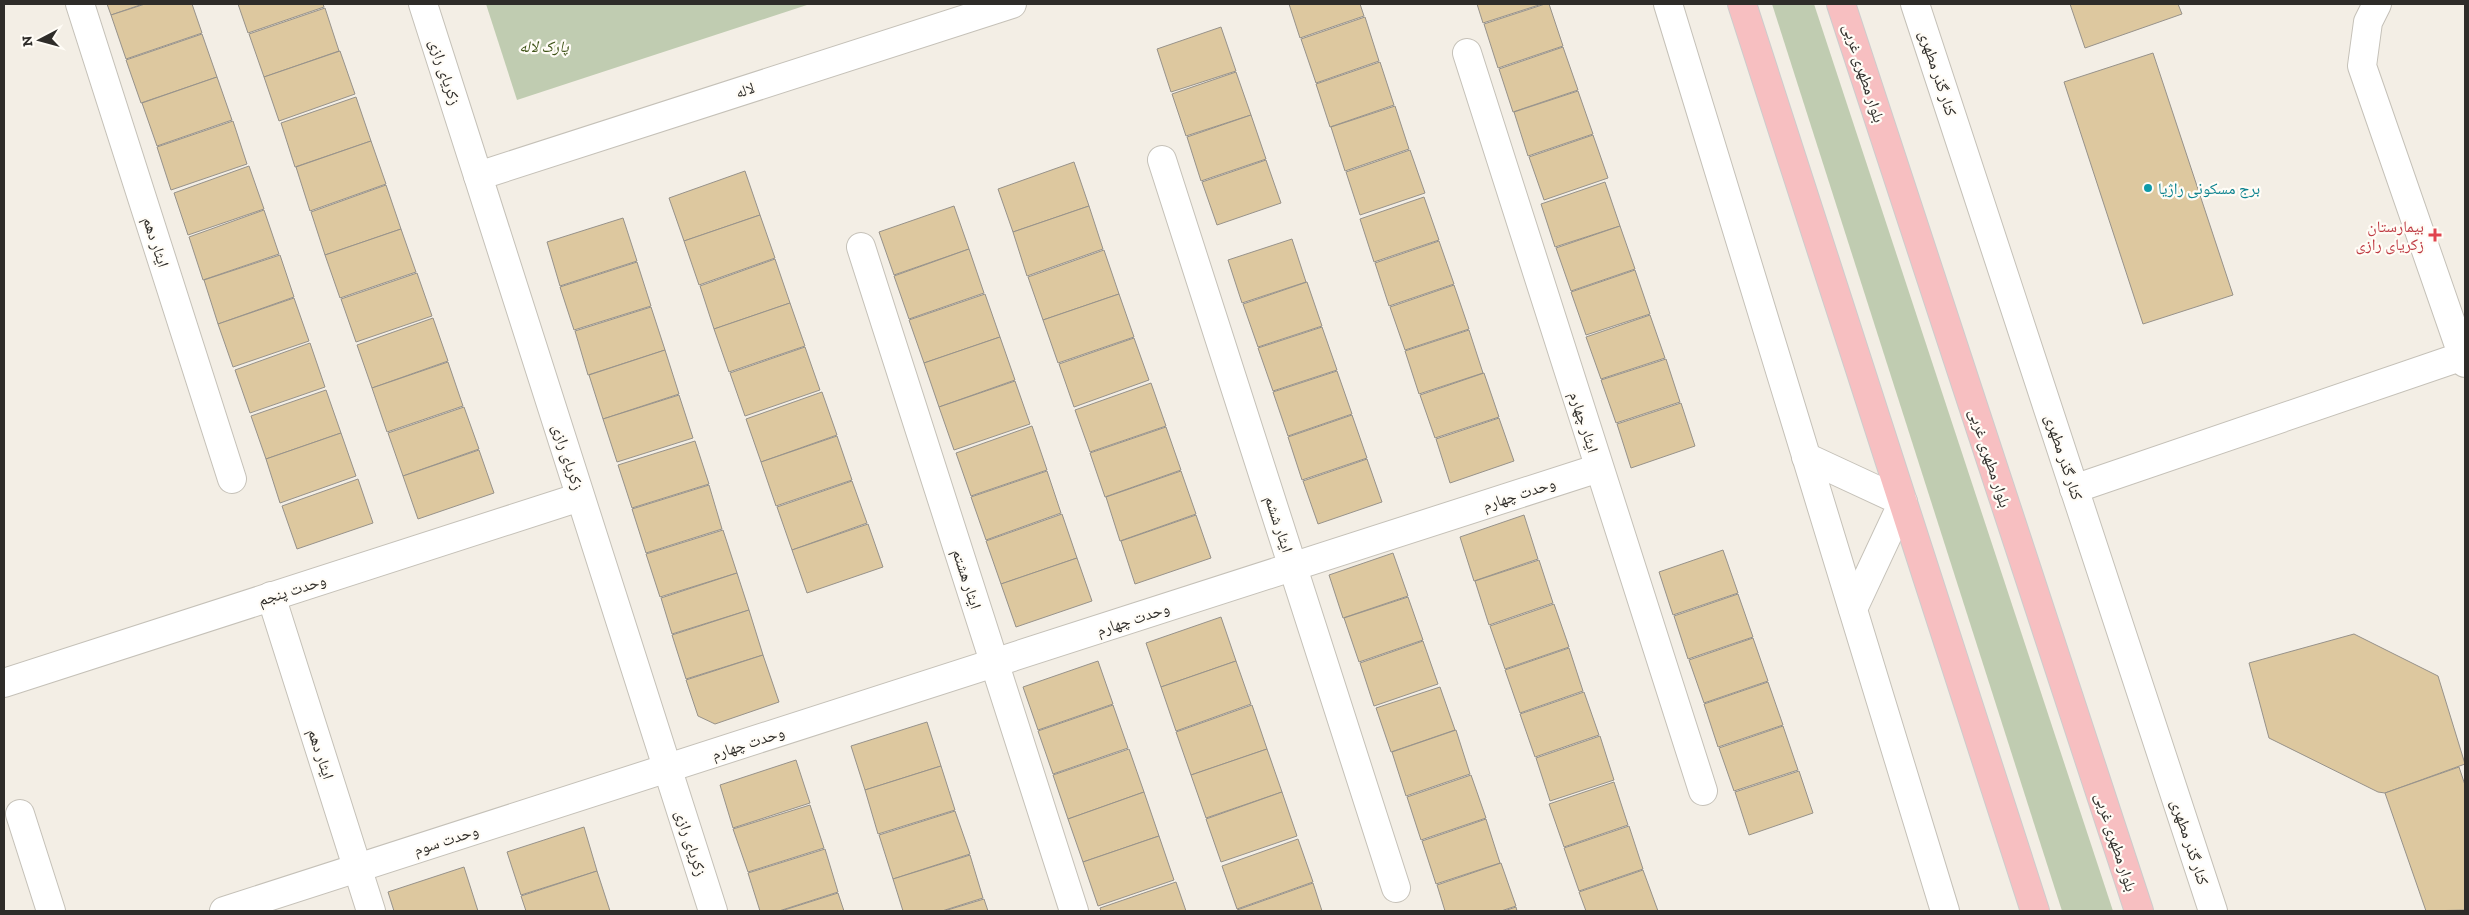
<svg xmlns="http://www.w3.org/2000/svg" width="2469" height="915" font-family="'Zilla Slab','Noto Naskh Arabic',serif">
	<rect width="100%" height="100%" fill="#f3eee5"/>
	<!-- green -->
	<g fill="#c0ccb1">
		<path d="M 486,4 L 810,4 L 517,100 Z"/>
		<path d="M 1772,4 L 1814,4 L 2113,911 L 2062,911 Z"/>
	</g>
	<!-- building -->
	<g fill="#ddc89f" stroke="#97928a">
		<path d="M 107,4 L 143,4 L 111,15 Z"/>
		<path d="M 145,4 L 192,4 L 202,33 L 126,59 L 111,15 Z"/>
		<path d="M 238,4 L 323,4 L 324,7 L 248,33 Z"/>
		<path d="M 1289,4 L 1360,4 L 1364,16 L 1300,38 Z"/>
		<path d="M 1477,4 L 1542,4 L 1483,23 Z"/>
		<path d="M 1545,4 L 1549,4 L 1563,46 L 1498,68 L 1484,24 Z"/>
		<path d="M 2070,4 L 2178,4 L 2182,14 L 2085,48 Z"/>
		<path d="M 325,8 L 339,51 L 264,77 L 249,34 Z"/>
		<path d="M 1365,17 L 1379,61 L 1316,83 L 1301,39 Z"/>
		<path d="M 1221,27 L 1236,71 L 1171,92 L 1157,49 Z"/>
		<path d="M 202,34 L 217,77 L 141,103 L 126,60 Z"/>
		<path d="M 1563,47 L 1578,90 L 1513,112 L 1499,69 Z"/>
		<path d="M 340,51 L 355,94 L 279,121 L 264,77 Z"/>
		<path d="M 2153,53 L 2233,295 L 2143,324 L 2064,82 Z"/>
		<path d="M 1380,62 L 1394,105 L 1330,127 L 1316,84 Z"/>
		<path d="M 1236,72 L 1251,115 L 1186,136 L 1172,94 Z"/>
		<path d="M 217,77 L 232,120 L 157,146 L 142,103 Z"/>
		<path d="M 1578,91 L 1593,134 L 1528,156 L 1514,112 Z"/>
		<path d="M 356,97 L 371,141 L 295,167 L 281,123 Z"/>
		<path d="M 1395,106 L 1409,149 L 1345,171 L 1331,127 Z"/>
		<path d="M 1251,115 L 1266,159 L 1201,181 L 1187,137 Z"/>
		<path d="M 233,121 L 247,164 L 171,190 L 157,147 Z"/>
		<path d="M 1593,135 L 1608,178 L 1544,200 L 1529,157 Z"/>
		<path d="M 371,141 L 386,184 L 310,211 L 296,167 Z"/>
		<path d="M 1410,150 L 1425,193 L 1360,215 L 1346,172 Z"/>
		<path d="M 1266,160 L 1281,203 L 1217,225 L 1202,182 Z"/>
		<path d="M 1074,162 L 1089,206 L 1013,232 L 998,189 Z"/>
		<path d="M 249,166 L 264,209 L 188,235 L 174,193 Z"/>
		<path d="M 745,171 L 760,215 L 684,241 L 669,198 Z"/>
		<path d="M 1605,182 L 1620,226 L 1555,247 L 1541,204 Z"/>
		<path d="M 386,185 L 401,229 L 325,255 L 311,212 Z"/>
		<path d="M 1424,197 L 1439,240 L 1374,262 L 1360,219 Z"/>
		<path d="M 954,206 L 969,249 L 894,275 L 879,232 Z"/>
		<path d="M 1089,206 L 1103,249 L 1027,276 L 1013,232 Z"/>
		<path d="M 264,210 L 279,254 L 203,280 L 189,237 Z"/>
		<path d="M 760,215 L 775,258 L 699,285 L 684,241 Z"/>
		<path d="M 623,218 L 637,261 L 560,286 L 547,242 Z"/>
		<path d="M 1620,226 L 1635,269 L 1571,291 L 1556,248 Z"/>
		<path d="M 401,229 L 416,272 L 340,298 L 325,255 Z"/>
		<path d="M 1292,239 L 1306,282 L 1242,303 L 1228,260 Z"/>
		<path d="M 1439,241 L 1454,284 L 1389,306 L 1375,263 Z"/>
		<path d="M 969,249 L 984,293 L 909,319 L 894,276 Z"/>
		<path d="M 1104,250 L 1119,294 L 1043,320 L 1028,277 Z"/>
		<path d="M 280,255 L 294,297 L 218,324 L 204,280 Z"/>
		<path d="M 775,259 L 790,303 L 714,329 L 700,286 Z"/>
		<path d="M 637,262 L 651,306 L 574,330 L 560,287 Z"/>
		<path d="M 1635,270 L 1650,314 L 1586,335 L 1571,292 Z"/>
		<path d="M 417,273 L 432,316 L 356,342 L 341,299 Z"/>
		<path d="M 1307,282 L 1322,326 L 1258,347 L 1243,304 Z"/>
		<path d="M 1454,285 L 1469,329 L 1405,350 L 1390,307 Z"/>
		<path d="M 985,294 L 1000,337 L 924,363 L 909,320 Z"/>
		<path d="M 1119,294 L 1134,337 L 1058,363 L 1043,320 Z"/>
		<path d="M 294,298 L 309,341 L 233,367 L 218,324 Z"/>
		<path d="M 790,303 L 805,346 L 729,372 L 714,329 Z"/>
		<path d="M 651,307 L 665,350 L 588,375 L 575,331 Z"/>
		<path d="M 1650,315 L 1665,358 L 1601,379 L 1586,337 Z"/>
		<path d="M 433,318 L 448,361 L 372,388 L 357,345 Z"/>
		<path d="M 1322,327 L 1337,370 L 1273,391 L 1258,348 Z"/>
		<path d="M 1469,330 L 1483,373 L 1419,394 L 1405,351 Z"/>
		<path d="M 1000,337 L 1015,380 L 939,407 L 924,363 Z"/>
		<path d="M 1134,338 L 1149,380 L 1074,407 L 1059,364 Z"/>
		<path d="M 310,343 L 325,387 L 250,413 L 235,370 Z"/>
		<path d="M 805,347 L 820,390 L 745,416 L 730,373 Z"/>
		<path d="M 665,350 L 679,394 L 603,419 L 589,375 Z"/>
		<path d="M 1666,359 L 1680,402 L 1616,423 L 1601,380 Z"/>
		<path d="M 448,362 L 463,406 L 387,432 L 372,388 Z"/>
		<path d="M 1337,371 L 1352,414 L 1288,436 L 1273,392 Z"/>
		<path d="M 1484,373 L 1499,417 L 1435,438 L 1420,395 Z"/>
		<path d="M 1015,381 L 1030,424 L 954,450 L 939,407 Z"/>
		<path d="M 1151,383 L 1166,426 L 1090,452 L 1075,410 Z"/>
		<path d="M 326,390 L 341,433 L 266,459 L 251,416 Z"/>
		<path d="M 822,392 L 837,435 L 761,462 L 746,419 Z"/>
		<path d="M 679,395 L 693,438 L 617,462 L 603,419 Z"/>
		<path d="M 1681,403 L 1695,446 L 1631,468 L 1617,424 Z"/>
		<path d="M 464,407 L 479,449 L 403,476 L 388,433 Z"/>
		<path d="M 1352,415 L 1367,458 L 1302,480 L 1288,437 Z"/>
		<path d="M 1499,418 L 1514,461 L 1450,483 L 1436,439 Z"/>
		<path d="M 1032,426 L 1047,470 L 971,496 L 956,453 Z"/>
		<path d="M 1166,427 L 1181,470 L 1105,497 L 1090,453 Z"/>
		<path d="M 341,433 L 356,476 L 280,503 L 266,459 Z"/>
		<path d="M 837,436 L 852,480 L 776,506 L 761,462 Z"/>
		<path d="M 695,441 L 709,484 L 632,508 L 618,465 Z"/>
		<path d="M 479,450 L 494,493 L 418,519 L 403,476 Z"/>
		<path d="M 1367,459 L 1382,502 L 1318,524 L 1303,481 Z"/>
		<path d="M 1047,471 L 1061,513 L 986,540 L 971,497 Z"/>
		<path d="M 1181,471 L 1196,514 L 1120,541 L 1106,497 Z"/>
		<path d="M 358,479 L 373,523 L 297,549 L 282,506 Z"/>
		<path d="M 852,481 L 867,523 L 792,550 L 777,507 Z"/>
		<path d="M 709,485 L 722,529 L 646,553 L 632,509 Z"/>
		<path d="M 1062,514 L 1077,558 L 1001,584 L 986,541 Z"/>
		<path d="M 1196,515 L 1211,558 L 1135,584 L 1121,541 Z"/>
		<path d="M 1524,515 L 1538,559 L 1474,581 L 1460,537 Z"/>
		<path d="M 868,524 L 883,567 L 807,593 L 792,550 Z"/>
		<path d="M 723,530 L 737,573 L 660,597 L 646,554 Z"/>
		<path d="M 1723,550 L 1738,593 L 1673,615 L 1659,572 Z"/>
		<path d="M 1393,553 L 1408,596 L 1343,618 L 1329,575 Z"/>
		<path d="M 1077,558 L 1092,601 L 1016,627 L 1001,584 Z"/>
		<path d="M 1539,560 L 1553,603 L 1489,625 L 1475,581 Z"/>
		<path d="M 737,573 L 749,610 L 672,634 L 661,598 Z"/>
		<path d="M 1738,594 L 1753,637 L 1688,659 L 1674,616 Z"/>
		<path d="M 1408,597 L 1423,640 L 1359,662 L 1344,618 Z"/>
		<path d="M 1554,604 L 1569,647 L 1505,669 L 1490,626 Z"/>
		<path d="M 749,610 L 763,655 L 686,679 L 672,635 Z"/>
		<path d="M 1221,617 L 1236,661 L 1161,687 L 1146,643 Z"/>
		<path d="M 2354,634 L 2438,676 L 2465,764 L 2385,793 L 2378,792 L 2269,738 L 2249,663 Z"/>
		<path d="M 1753,638 L 1768,681 L 1704,703 L 1689,660 Z"/>
		<path d="M 1423,641 L 1438,684 L 1374,706 L 1360,663 Z"/>
		<path d="M 1569,648 L 1583,691 L 1520,713 L 1505,670 Z"/>
		<path d="M 763,655 L 779,702 L 715,724 L 698,716 L 686,680 Z"/>
		<path d="M 1098,661 L 1113,704 L 1038,730 L 1023,687 Z"/>
		<path d="M 1236,661 L 1251,704 L 1176,731 L 1161,687 Z"/>
		<path d="M 1768,682 L 1783,725 L 1718,747 L 1704,704 Z"/>
		<path d="M 1440,687 L 1455,730 L 1391,752 L 1376,708 Z"/>
		<path d="M 1584,692 L 1599,735 L 1535,757 L 1520,714 Z"/>
		<path d="M 1113,705 L 1128,748 L 1053,774 L 1038,731 Z"/>
		<path d="M 1252,705 L 1267,749 L 1191,775 L 1176,732 Z"/>
		<path d="M 927,722 L 941,766 L 865,790 L 851,746 Z"/>
		<path d="M 1783,726 L 1798,770 L 1734,791 L 1719,748 Z"/>
		<path d="M 1456,730 L 1470,774 L 1406,796 L 1392,752 Z"/>
		<path d="M 1600,736 L 1614,780 L 1550,801 L 1536,758 Z"/>
		<path d="M 1129,749 L 1144,792 L 1068,819 L 1053,775 Z"/>
		<path d="M 1267,749 L 1282,792 L 1206,818 L 1191,775 Z"/>
		<path d="M 796,760 L 810,803 L 733,828 L 720,785 Z"/>
		<path d="M 941,766 L 955,810 L 878,834 L 865,790 Z"/>
		<path d="M 2459,767 L 2465,785 L 2465,910 L 2426,911 L 2385,793 Z"/>
		<path d="M 1799,771 L 1813,813 L 1749,835 L 1735,792 Z"/>
		<path d="M 1471,775 L 1486,818 L 1421,840 L 1407,797 Z"/>
		<path d="M 1614,782 L 1628,825 L 1564,847 L 1549,804 Z"/>
		<path d="M 1144,792 L 1159,836 L 1083,862 L 1068,819 Z"/>
		<path d="M 1282,792 L 1297,836 L 1221,862 L 1206,819 Z"/>
		<path d="M 810,805 L 824,848 L 748,872 L 733,829 Z"/>
		<path d="M 955,811 L 970,854 L 893,879 L 879,835 Z"/>
		<path d="M 1486,819 L 1500,863 L 1436,884 L 1422,841 Z"/>
		<path d="M 1629,826 L 1643,869 L 1579,891 L 1564,848 Z"/>
		<path d="M 584,827 L 597,871 L 521,895 L 507,852 Z"/>
		<path d="M 1159,836 L 1174,880 L 1098,906 L 1083,862 Z"/>
		<path d="M 1298,839 L 1313,882 L 1237,909 L 1222,866 Z"/>
		<path d="M 825,849 L 838,892 L 779,911 L 760,911 L 748,873 Z"/>
		<path d="M 970,855 L 983,898 L 942,911 L 903,911 L 893,879 Z"/>
		<path d="M 1501,863 L 1516,906 L 1501,911 L 1445,911 L 1437,885 Z"/>
		<path d="M 464,867 L 478,911 L 394,911 L 388,892 Z"/>
		<path d="M 1643,870 L 1658,911 L 1586,911 L 1579,892 Z"/>
		<path d="M 597,871 L 610,911 L 526,911 L 521,896 Z"/>
		<path d="M 1176,882 L 1186,911 L 1101,911 L 1100,908 Z"/>
		<path d="M 1313,883 L 1322,911 L 1237,911 L 1237,910 Z"/>
		<path d="M 838,893 L 844,911 L 781,911 Z"/>
		<path d="M 984,899 L 988,911 L 944,911 Z"/>
		<path d="M 1516,907 L 1517,911 L 1504,911 Z"/>
	</g>
	<g fill="none" stroke-linecap="round" stroke-linejoin="round">
		<!-- minor casing -->
		<g stroke="#c5c1b8" stroke-width="30">
			<g id="minor">
				<path d="M 80,4 L 232,479"/>
				<path d="M 423,4 L 713,911"/>
				<path d="M 1668,4 L 1945,911"/>
				<path d="M 1915,4 L 2213,911"/>
				<path d="M 2377,4 L 2368,22 L 2362,66 L 2465,363"/>
				<path d="M 1467,53 L 1703,791"/>
				<path d="M 1162,160 L 1396,888"/>
				<path d="M 478,176 L 1012,4"/>
				<path d="M 861,247 L 1074,911"/>
				<path d="M 1806,457 L 1903,502 L 1853,609"/>
				<path d="M 2074,489 L 2463,356 L 2465,350"/>
				<path d="M 271,596 L 371,911"/>
				<path d="M 4,683 L 580,497"/>
				<path d="M 20,814 L 51,911"/>
				<path d="M 224,911 L 1599,468"/>
			</g>
		</g>
		<!-- major casing -->
		<g stroke="#cdcccc" stroke-width="30">
			<g id="major">
				<path d="M 1742,4 L 2035,911"/>
				<path d="M 1841,4 L 2139,911"/>
			</g>
		</g>
		<!-- minor -->
		<use href="#minor" stroke="#fff" stroke-width="28"/>
		<!-- major -->
		<use href="#major" stroke="#f7bfc1" stroke-width="28"/>
	</g>
	<!-- markers -->
	<circle fill="#0f9aa8" stroke="#fffcf6" stroke-width="2" cx="2148" cy="188" r="5"/>
	<path fill="#e0444e" stroke="#fffcf6" stroke-width="2" d="M2432.5 227.5h5v5h5v5h-5v5h-5v-5h-5v-5h5z"/>
	<g text-anchor="middle" dominant-baseline="central" stroke-width="4.5" stroke-linejoin="round" paint-order="stroke">
		<!-- park labels -->
		<g font-size="16" font-style="italic" fill="#3e5317" stroke="#fffcf6">
			<text x="544" y="46">پارک لاله</text>
		</g>
		<!-- street labels -->
		<g font-size="16" fill="#2e2c29" stroke="#fffcf6">
			<text transform="translate(445 72) rotate(72)">زکریای رازی</text>
			<text transform="translate(1864 73) rotate(72)">بلوار مطهری غربی</text>
			<text transform="translate(1938 73) rotate(72)">کنار گذر مطهری</text>
			<text transform="translate(745 90) rotate(-18)">لاله</text>
			<text transform="translate(156 242) rotate(72)">ایثار دهم</text>
			<text transform="translate(1584 422) rotate(72)">ایثار چهارم</text>
			<text transform="translate(568 457) rotate(72)">زکریای رازی</text>
			<text transform="translate(2064 457) rotate(72)">کنار گذر مطهری</text>
			<text transform="translate(1990 458) rotate(72)">بلوار مطهری غربی</text>
			<text transform="translate(1519 494) rotate(-18)">وحدت چهارم</text>
			<text transform="translate(1279 524) rotate(72)">ایثار ششم</text>
			<text transform="translate(967 579) rotate(72)">ایثار هشتم</text>
			<text transform="translate(292 590) rotate(-18)">وحدت پنجم</text>
			<text transform="translate(1133 619) rotate(-18)">وحدت چهارم</text>
			<text transform="translate(748 743) rotate(-18)">وحدت چهارم</text>
			<text transform="translate(321 754) rotate(72)">ایثار دهم</text>
			<text transform="translate(446 840) rotate(-18)">وحدت سوم</text>
			<text transform="translate(2116 842) rotate(72)">بلوار مطهری غربی</text>
			<text transform="translate(2190 842) rotate(72)">کنار گذر مطهری</text>
			<text transform="translate(691 843) rotate(72)">زکریای رازی</text>
		</g>
		<!-- culture labels -->
		<g font-size="16" fill="#0d838f" stroke="#fffcf6" text-anchor="start">
			<text x="2158" y="188">برج مسکونی راژیا</text>
		</g>
		<!-- health labels -->
		<g font-size="16" fill="#be3a42" stroke="#fffcf6" text-anchor="end">
			<text x="2424" y="226">بیمارستان<tspan x="2424" dy="18">زکریای رازی</tspan></text>
		</g>
	</g>
	<!-- border -->
	<rect width="2469" height="915" fill="none" stroke="#2e2c29" stroke-width="10"/>
	<!-- north arrow -->
	<g transform="translate(40 40) rotate(264)" stroke="#fffcf6" stroke-width="4" paint-order="stroke">
	<path d="M0-4L9 19L0 12L-9 19Z" fill="#2e2c29"/>
	<text y="-8" font-size="14" font-weight="bold" text-anchor="middle" fill="#2e2c29">N</text>
	</g>
</svg>
